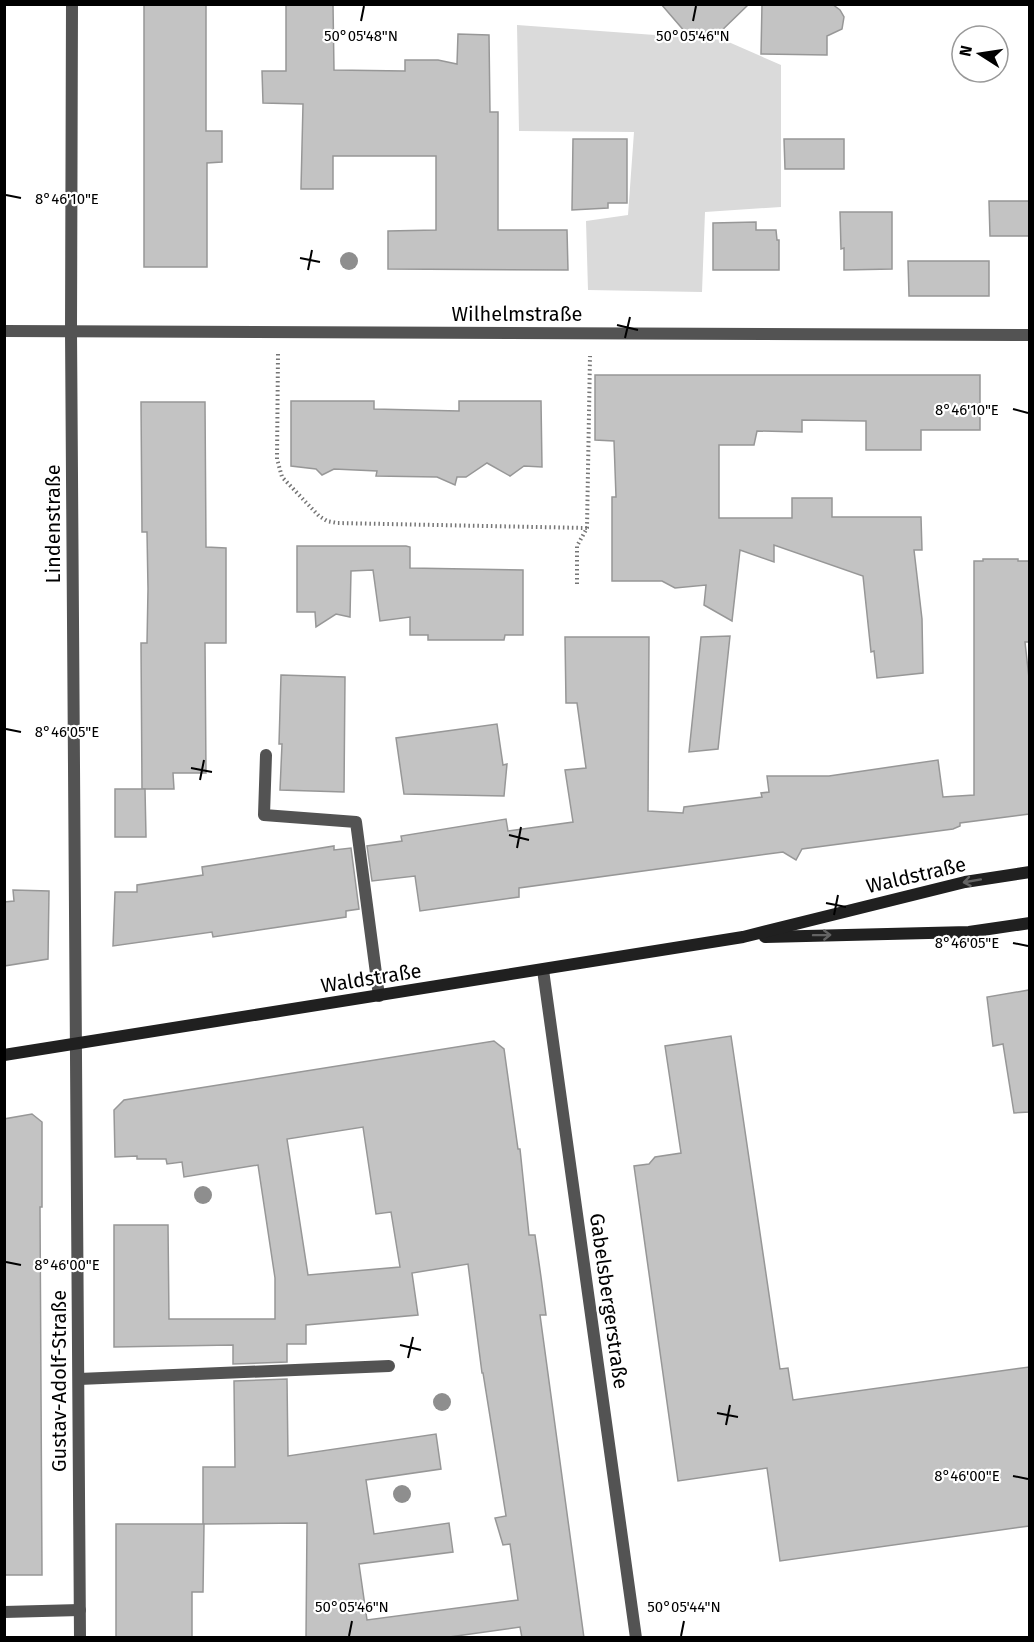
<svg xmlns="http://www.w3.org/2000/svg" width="1034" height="1642" font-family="'Fira Sans',sans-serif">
	<rect width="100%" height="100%" fill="#fff"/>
	<!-- green -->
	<path fill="#dadada" d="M 517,25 L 724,40 L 781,65 L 781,207 L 705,212 L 702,292 L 588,290 L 586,221 L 628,215 L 634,132 L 519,131 Z"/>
	<!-- building -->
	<g fill="#c3c3c3" stroke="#979797" stroke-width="1.5" fill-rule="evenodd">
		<path d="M 144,4 L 206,4 L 206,131 L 222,131 L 222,162 L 207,163 L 207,267 L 144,267 Z"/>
		<path d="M 286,4 L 333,4 L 334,70 L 405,71 L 405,60 L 438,60 L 457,64 L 458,34 L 489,35 L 490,112 L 498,112 L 498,230 L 567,230 L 568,270 L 388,269 L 388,231 L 436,230 L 436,156 L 333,156 L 333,189 L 301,189 L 303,104 L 263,103 L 262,71 L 286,71 Z"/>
		<path d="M 661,4 L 749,4 L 718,34 L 686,33 Z"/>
		<path d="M 762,4 L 832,4 L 840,10 L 844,17 L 842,29 L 827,36 L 827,55 L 761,54 Z"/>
		<path d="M 573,139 L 627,139 L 627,203 L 608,203 L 608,208 L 572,210 Z"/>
		<path d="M 784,139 L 844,139 L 844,169 L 785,169 Z"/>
		<path d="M 989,201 L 1029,201 L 1029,236 L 990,236 Z"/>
		<path d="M 840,212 L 892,212 L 892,269 L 844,270 L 844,248 L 841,249 Z"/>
		<path d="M 756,222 L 756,230 L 776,230 L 777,240 L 779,240 L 779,270 L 713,270 L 713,223 Z"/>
		<path d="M 908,261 L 989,261 L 989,296 L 909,296 Z"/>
		<path d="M 595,375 L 980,375 L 980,430 L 921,430 L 921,450 L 866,450 L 866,421 L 802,420 L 802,432 L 757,431 L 754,445 L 719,445 L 719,518 L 792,518 L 792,498 L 832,498 L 832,517 L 921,517 L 922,550 L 914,550 L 922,619 L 923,673 L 877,678 L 874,651 L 871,652 L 863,576 L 774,545 L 774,562 L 740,550 L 732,621 L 704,605 L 706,585 L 675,588 L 662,581 L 612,581 L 612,497 L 616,497 L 614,441 L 595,440 Z"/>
		<path d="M 291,401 L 374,401 L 374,409 L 459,411 L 459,401 L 541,401 L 542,467 L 524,466 L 510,476 L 487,463 L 466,477 L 457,477 L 455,485 L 437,477 L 376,476 L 377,471 L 334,469 L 322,475 L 316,469 L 291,466 Z"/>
		<path d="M 141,402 L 205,402 L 206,547 L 226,548 L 226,643 L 205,643 L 206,773 L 173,773 L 174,789 L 142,789 L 141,643 L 147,643 L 148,589 L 147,532 L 142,532 Z"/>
		<path d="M 297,546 L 406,546 L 410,547 L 410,568 L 523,570 L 523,635 L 505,635 L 504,640 L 428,640 L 428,635 L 410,635 L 410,617 L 380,621 L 373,570 L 351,571 L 350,617 L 336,614 L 316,627 L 315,612 L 297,612 Z"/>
		<path d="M 983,559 L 1018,559 L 1018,561 L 1029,561 L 1029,642 L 1025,642 L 1029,678 L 1029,814 L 960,823 L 960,826 L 953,829 L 802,849 L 796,860 L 783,852 L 519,888 L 519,897 L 420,911 L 415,876 L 372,881 L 367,846 L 402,841 L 401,836 L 506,819 L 508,831 L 573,822 L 565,770 L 586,768 L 577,703 L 566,703 L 565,637 L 649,637 L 648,811 L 683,813 L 684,807 L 762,797 L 761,793 L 769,792 L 767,776 L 829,776 L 938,760 L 943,797 L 974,795 L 974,561 L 983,561 Z"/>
		<path d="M 730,636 L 718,749 L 689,752 L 701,637 Z"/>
		<path d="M 281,675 L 345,677 L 344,792 L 280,790 L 282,744 L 279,744 Z"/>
		<path d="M 497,724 L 503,765 L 507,764 L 504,796 L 404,794 L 396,738 Z"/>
		<path d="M 115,789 L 145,789 L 146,837 L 115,837 Z"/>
		<path d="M 334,846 L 334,850 L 351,848 L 359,909 L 346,911 L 346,917 L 213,937 L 212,932 L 113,946 L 115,892 L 137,892 L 137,885 L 203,875 L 202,867 Z"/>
		<path d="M 13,890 L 49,891 L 48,959 L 4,966 L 4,902 L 14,901 Z"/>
		<path d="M 1029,990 L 1029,1112 L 1014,1113 L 1003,1044 L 993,1046 L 987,997 Z"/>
		<path d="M 731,1036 L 780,1369 L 788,1368 L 793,1400 L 1029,1367 L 1029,1526 L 780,1561 L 767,1468 L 678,1481 L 634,1166 L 649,1164 L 655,1157 L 681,1153 L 665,1046 Z"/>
		<path d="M 494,1041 L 504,1049 L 518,1149 L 520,1149 L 529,1235 L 535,1235 L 541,1277 L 546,1315 L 540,1315 L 584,1638 L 522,1638 L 520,1627 L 442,1638 L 306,1638 L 307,1523 L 203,1524 L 203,1467 L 235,1467 L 234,1381 L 287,1379 L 288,1456 L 436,1434 L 441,1469 L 366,1480 L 374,1534 L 449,1523 L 453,1552 L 359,1564 L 367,1620 L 518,1600 L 510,1544 L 503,1545 L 495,1518 L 506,1516 L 483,1373 L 482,1373 L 468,1264 L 412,1273 L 418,1315 L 306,1325 L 306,1344 L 287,1344 L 287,1362 L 233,1364 L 233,1345 L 114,1347 L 114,1225 L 168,1225 L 169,1319 L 275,1319 L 275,1278 L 258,1165 L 184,1177 L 182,1162 L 167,1164 L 166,1159 L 137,1159 L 137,1156 L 115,1157 L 114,1110 L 124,1100 ZM 363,1127 L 376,1214 L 391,1212 L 400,1267 L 308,1275 L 287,1139 Z"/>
		<path d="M 32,1114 L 42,1122 L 42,1207 L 40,1207 L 42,1575 L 4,1575 L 4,1119 Z"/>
		<path d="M 116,1524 L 204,1524 L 203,1592 L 192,1592 L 192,1638 L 116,1638 Z"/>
	</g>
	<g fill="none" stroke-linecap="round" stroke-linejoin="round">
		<!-- path -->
		<g stroke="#757575" stroke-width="4" stroke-dasharray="1.5 3" stroke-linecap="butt">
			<path d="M 278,354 L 277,459 L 282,477 L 319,516 L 327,521 L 337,523 L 587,528"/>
			<path d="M 577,584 L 577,546 L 587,528 L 590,356"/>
		</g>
		<!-- lane -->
		<g stroke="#535353" stroke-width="12">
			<path d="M 266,755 L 264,815 L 356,822 L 379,996"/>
			<path d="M 79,1379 L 389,1366"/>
			<path d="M 4,1612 L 80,1610"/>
		</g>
		<!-- street -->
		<g stroke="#535353" stroke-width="12">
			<path d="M 72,4 L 71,331 L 80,1638"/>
			<path d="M 4,331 L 1030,335"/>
			<path d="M 543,970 L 636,1638"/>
		</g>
		<!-- secondary -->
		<g stroke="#202020" stroke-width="12">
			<path d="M 765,937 L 969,932 L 1030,923"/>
			<path d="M 4,1055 L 743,937 L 965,882 L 1030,872"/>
		</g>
	</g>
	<!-- trees -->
	<g fill="#8e8e8e">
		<circle cx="349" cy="261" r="9"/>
		<circle cx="203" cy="1195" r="9"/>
		<circle cx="442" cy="1402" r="9"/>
		<circle cx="402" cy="1494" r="9"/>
	</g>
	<!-- one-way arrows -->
	<defs><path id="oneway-shaft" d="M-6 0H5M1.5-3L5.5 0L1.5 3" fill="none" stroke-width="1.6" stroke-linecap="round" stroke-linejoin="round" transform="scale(1.5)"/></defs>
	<g stroke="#636363">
		<use href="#oneway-shaft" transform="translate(972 881) rotate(170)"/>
		<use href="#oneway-shaft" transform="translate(822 935) rotate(-1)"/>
	</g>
	<!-- ticks -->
	<path fill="none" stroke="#000" stroke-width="2" d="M 361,21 L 364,6M 693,21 L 696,6M 6,195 L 21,198M 300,258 L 320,262M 308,270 L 312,250M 617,325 L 638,330M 625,338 L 630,317M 1013,409 L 1028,413M 6,729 L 21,732M 191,768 L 212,772M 200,780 L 204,760M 509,835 L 529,840M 517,848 L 521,827M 826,903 L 846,907M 834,915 L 838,895M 1013,943 L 1028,946M 6,1262 L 21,1265M 400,1345 L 421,1350M 408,1358 L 413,1337M 717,1413 L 738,1417M 726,1425 L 730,1405M 1013,1476 L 1028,1479M 349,1636 L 352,1621M 681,1636 L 684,1621"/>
	<g text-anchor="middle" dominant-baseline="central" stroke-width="4.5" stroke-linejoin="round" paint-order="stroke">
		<!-- street labels -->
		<g font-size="20" fill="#000" stroke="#fff">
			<text x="517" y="314">Wilhelmstraße</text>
			<text transform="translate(53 524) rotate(-90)">Lindenstraße</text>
			<text transform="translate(916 875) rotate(-13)">Waldstraße</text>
			<text transform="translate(371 978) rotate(-9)">Waldstraße</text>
			<text transform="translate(609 1301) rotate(82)">Gabelsbergerstraße</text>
			<text transform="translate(59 1381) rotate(-90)">Gustav-Adolf-Straße</text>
		</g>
	</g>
	<g font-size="15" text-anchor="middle" fill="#000" stroke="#fff" stroke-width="4.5" stroke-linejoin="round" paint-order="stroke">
		<text x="361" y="41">50°05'48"N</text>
		<text x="693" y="41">50°05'46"N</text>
		<text x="67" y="204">8°46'10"E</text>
		<text x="967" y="415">8°46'10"E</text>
		<text x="67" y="737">8°46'05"E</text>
		<text x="967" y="948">8°46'05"E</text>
		<text x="67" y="1270">8°46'00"E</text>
		<text x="967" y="1481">8°46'00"E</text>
		<text x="352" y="1612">50°05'46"N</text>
		<text x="684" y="1612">50°05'44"N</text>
	</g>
	<!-- border -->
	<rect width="1034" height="1642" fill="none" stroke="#000000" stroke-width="12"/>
	<!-- north arrow -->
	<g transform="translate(980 54) rotate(282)"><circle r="28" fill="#ffffff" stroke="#999999" stroke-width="1.5"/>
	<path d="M0-4.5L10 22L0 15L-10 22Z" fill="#000000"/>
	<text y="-9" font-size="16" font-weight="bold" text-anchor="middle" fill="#000000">N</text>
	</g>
</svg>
